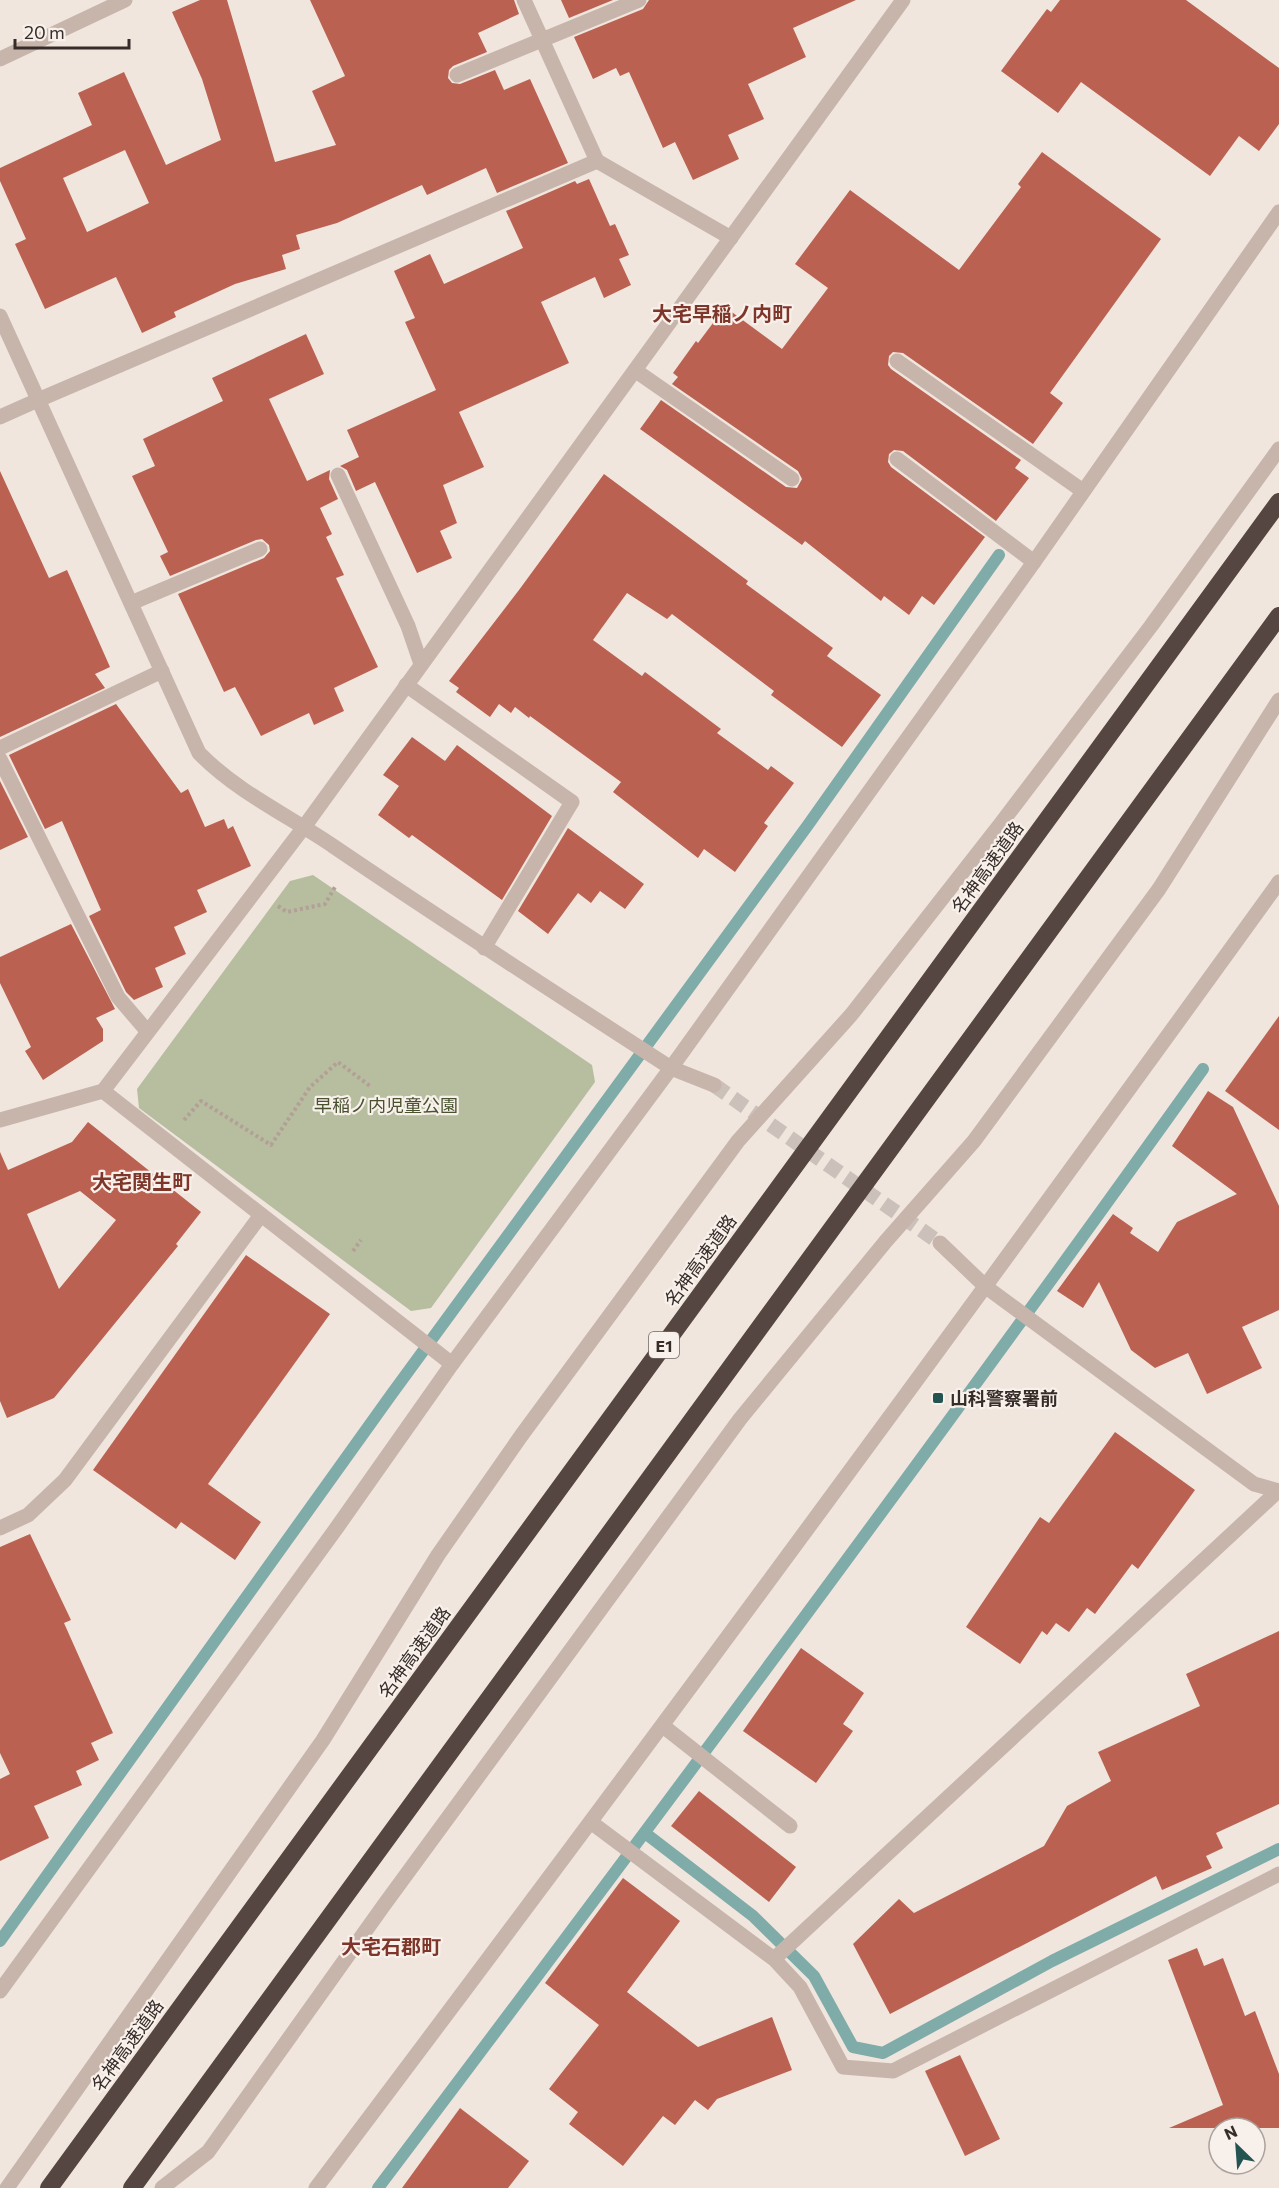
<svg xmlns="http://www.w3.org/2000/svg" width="1279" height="2188" font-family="Commissioner,'Noto Sans JP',sans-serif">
	<rect width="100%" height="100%" fill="#f0e6de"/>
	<!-- green -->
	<path fill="#b6be9f" d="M 313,875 L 592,1065 L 595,1082 L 431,1308 L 411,1311 L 139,1108 L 137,1089 L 290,881 Z"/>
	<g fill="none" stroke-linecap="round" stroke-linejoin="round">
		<!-- stream -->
		<g stroke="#7faba9" stroke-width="12">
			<path d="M 645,1833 L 753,1916 L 814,1976 L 853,2047 L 883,2053 L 1052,1961 L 1279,1849"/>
			<path d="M 0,1941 L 391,1395 L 808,825 L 999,555"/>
			<path d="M 378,2188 C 657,1818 934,1446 1203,1069"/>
		</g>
	</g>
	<!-- building -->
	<g fill="#bb6151" fill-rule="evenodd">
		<path d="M 200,0 L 227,0 L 275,162 L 336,145 L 312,91 L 345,76 L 310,0 L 514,0 L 519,14 L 478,33 L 487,52 L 453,66 L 449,70 L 448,78 L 452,83 L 460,84 L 495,70 L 504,90 L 530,79 L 568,163 L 497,193 L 486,168 L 427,195 L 422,185 L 337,223 L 296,235 L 300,249 L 282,255 L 286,269 L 235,284 L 174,312 L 176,317 L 142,333 L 116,277 L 45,309 L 15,244 L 26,239 L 0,181 L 0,168 L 92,125 L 78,93 L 124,72 L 166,165 L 221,140 L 202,79 L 172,12 ZM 125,150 L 149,203 L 87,232 L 63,178 Z"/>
		<path d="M 561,0 L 613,0 L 569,18 Z"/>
		<path d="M 649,0 L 856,0 L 793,28 L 806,57 L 748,84 L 764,119 L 728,135 L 739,159 L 693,180 L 675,142 L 663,148 L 629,72 L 620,76 L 616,68 L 593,79 L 574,37 L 643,9 Z"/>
		<path d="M 1060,0 L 1186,0 L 1279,68 L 1279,124 L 1259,151 L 1239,136 L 1210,176 L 1081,82 L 1058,113 L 1001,71 L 1047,9 L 1051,12 Z"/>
		<path d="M 1042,152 L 1161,239 L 1050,393 L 1063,403 L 1033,444 L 903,353 L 893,352 L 889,356 L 888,365 L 891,369 L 1021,460 L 1015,468 L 1029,478 L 996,521 L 903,451 L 894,450 L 889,454 L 888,462 L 891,467 L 985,537 L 934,605 L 922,596 L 909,615 L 884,596 L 881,601 L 805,541 L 802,545 L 640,429 L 661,400 L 786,487 L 797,488 L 802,479 L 798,471 L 672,384 L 678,377 L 673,373 L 696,341 L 698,343 L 725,307 L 782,349 L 828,288 L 795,264 L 850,190 L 959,270 L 1021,187 L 1018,184 Z"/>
		<path d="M 589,179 L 610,226 L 615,224 L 629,255 L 619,259 L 631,285 L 604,298 L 595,277 L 541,302 L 569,363 L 459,412 L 484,467 L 443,485 L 457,523 L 440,531 L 452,558 L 417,573 L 375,482 L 356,491 L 347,470 L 340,466 L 359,457 L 347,430 L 436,390 L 405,322 L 415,318 L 394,271 L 430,254 L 444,284 L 523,248 L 506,211 L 575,181 L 577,184 Z"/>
		<path d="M 306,334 L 324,374 L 269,399 L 307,481 L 330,470 L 329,479 L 338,499 L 320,508 L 332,534 L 326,537 L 344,575 L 336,578 L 378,667 L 334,688 L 344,711 L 314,725 L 309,713 L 261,736 L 235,687 L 224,692 L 178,594 L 264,558 L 270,551 L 269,545 L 262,539 L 256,540 L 170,576 L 160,556 L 168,552 L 132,476 L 155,466 L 143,439 L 223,401 L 212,378 Z"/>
		<path d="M 0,471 L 49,578 L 67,570 L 110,667 L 95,674 L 105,688 L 0,737 Z"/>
		<path d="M 604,474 L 748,581 L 746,584 L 833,648 L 827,656 L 881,695 L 842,747 L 771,695 L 774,691 L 672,614 L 667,619 L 627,593 L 593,640 L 642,676 L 645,672 L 721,729 L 717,733 L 768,770 L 771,766 L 794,783 L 764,823 L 768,826 L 735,872 L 704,849 L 698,858 L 613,792 L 621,782 L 530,716 L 529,718 L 515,707 L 511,713 L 499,704 L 490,717 L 456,692 L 459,688 L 449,681 L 519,590 Z"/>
		<path d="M 116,704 L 181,793 L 188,789 L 205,827 L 224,819 L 228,829 L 233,826 L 251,866 L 197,890 L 207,912 L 174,927 L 186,954 L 155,968 L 163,987 L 134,1000 L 126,992 L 89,916 L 101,910 L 62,821 L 45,829 L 9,755 Z"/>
		<path d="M 412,737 L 445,761 L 457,745 L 552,816 L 502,900 L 412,835 L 409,838 L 378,815 L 399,786 L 383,775 Z"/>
		<path d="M 0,781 L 28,837 L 0,850 Z"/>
		<path d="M 568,828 L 644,884 L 625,909 L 600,891 L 591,903 L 578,893 L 548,934 L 518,911 Z"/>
		<path d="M 71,924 L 115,1009 L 96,1018 L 103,1029 L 103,1041 L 43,1080 L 25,1051 L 31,1047 L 0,983 L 0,957 Z"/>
		<path d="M 1279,1016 L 1279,1130 L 1225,1091 Z"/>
		<path d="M 1208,1091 L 1233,1107 L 1279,1206 L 1279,1310 L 1242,1327 L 1262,1368 L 1207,1394 L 1188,1353 L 1155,1368 L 1131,1350 L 1099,1282 L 1083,1308 L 1057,1291 L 1113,1214 L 1133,1228 L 1130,1233 L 1158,1252 L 1177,1222 L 1237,1194 L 1172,1146 Z"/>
		<path d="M 88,1122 L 201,1212 L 176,1244 L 178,1246 L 54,1398 L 7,1418 L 0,1401 L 0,1152 L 8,1170 L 72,1142 ZM 80,1191 L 116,1220 L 59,1289 L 27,1214 Z"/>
		<path d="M 246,1255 L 330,1314 L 208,1484 L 261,1522 L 235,1560 L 181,1522 L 176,1529 L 93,1470 Z"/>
		<path d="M 1115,1432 L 1195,1490 L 1138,1569 L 1132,1564 L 1095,1614 L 1087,1608 L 1069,1632 L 1056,1623 L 1047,1635 L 1042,1631 L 1020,1664 L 966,1627 L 1040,1517 L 1049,1523 Z"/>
		<path d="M 30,1534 L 71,1620 L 64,1623 L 113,1733 L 91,1743 L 99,1760 L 76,1771 L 82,1785 L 34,1806 L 49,1838 L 0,1861 L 0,1779 L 10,1774 L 0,1753 L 0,1547 Z"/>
		<path d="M 1279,1631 L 1279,1804 L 1216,1833 L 1223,1848 L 1206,1856 L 1212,1868 L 1162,1890 L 1156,1876 L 890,2014 L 853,1944 L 899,1899 L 914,1913 L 1044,1846 L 1067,1806 L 1111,1781 L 1098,1752 L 1200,1706 L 1186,1674 Z"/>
		<path d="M 801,1648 L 864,1693 L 843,1724 L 853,1731 L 816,1783 L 743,1731 Z"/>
		<path d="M 699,1791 L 796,1867 L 769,1902 L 671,1826 Z"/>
		<path d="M 623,1878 L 680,1921 L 627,1992 L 698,2047 L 772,2017 L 792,2070 L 717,2099 L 708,2110 L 695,2100 L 675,2125 L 663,2116 L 623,2166 L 569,2124 L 578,2112 L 549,2089 L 599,2025 L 545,1983 Z"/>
		<path d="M 1197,1948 L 1204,1966 L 1223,1958 L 1245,2016 L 1255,2011 L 1279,2074 L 1279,2128 L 1169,2128 L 1223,2105 L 1168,1960 Z"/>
		<path d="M 960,2055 L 1000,2139 L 965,2156 L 925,2071 Z"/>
		<path d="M 460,2108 L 529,2161 L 508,2188 L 402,2188 Z"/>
	</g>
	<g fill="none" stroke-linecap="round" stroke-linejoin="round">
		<!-- minor-tunnel -->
		<path stroke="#cbc1ba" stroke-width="15" stroke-dasharray="15 8" stroke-linecap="butt" d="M 714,1085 L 940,1243"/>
		<!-- path -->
		<g stroke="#b39f95" stroke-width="4" stroke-dasharray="3 3" stroke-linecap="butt">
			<path d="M 278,906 L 287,912 L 325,904 L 335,887"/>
			<path d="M 184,1120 L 201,1101 L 271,1145 L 310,1087 L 338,1062 L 370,1086"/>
			<path d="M 353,1251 L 361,1240"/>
		</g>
		<!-- service -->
		<g stroke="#c7b5ab" stroke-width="15">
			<path d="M 663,1726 L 790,1826"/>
			<path d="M 7,2188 L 323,1740 L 438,1555 L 521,1436 L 738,1141 L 851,1015 L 1002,822 L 1151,626 L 1279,449"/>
			<path d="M 162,2188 L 208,2152 L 384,1905 L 740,1419 L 886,1241 L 974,1141 L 1159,889 L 1279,700"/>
		</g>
		<!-- minor -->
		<g stroke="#c7b5ab" stroke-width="15">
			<path d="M 524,0 L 597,161 L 731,238"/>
			<path d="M 0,59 L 125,0"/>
			<path d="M 457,75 L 639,0"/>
			<path d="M 897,361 L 1083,491"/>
			<path d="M 636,371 L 792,479"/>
			<path d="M 38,400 L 597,161"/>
			<path d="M 897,459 L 1034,562"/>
			<path d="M 338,475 L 408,626 L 421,664"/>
			<path d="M 131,603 L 260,549"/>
			<path d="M 406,685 L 572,802 L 484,948"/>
			<path d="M 0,748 L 162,671"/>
			<path d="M 0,759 L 118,997 L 147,1031"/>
			<path d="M 671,1068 L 714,1085"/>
			<path d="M 103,1091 L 452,1364"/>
			<path d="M 0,1120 L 103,1091 L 304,827 L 903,0"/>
			<path d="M 940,1243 L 986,1287"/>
			<path d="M 0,1528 L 28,1515 L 65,1480 L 261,1215"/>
			<path d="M 592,1823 L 774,1959 L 800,1987 L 843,2067 L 893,2071 L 1279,1874"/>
			<path d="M 774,1959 L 1278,1491"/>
		</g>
		<!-- tertiary -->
		<g stroke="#c7b5ab" stroke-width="15">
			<path d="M 0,316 L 199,753 C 237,792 289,816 333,846 C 445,922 558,995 671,1068"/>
			<path d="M 0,417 L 38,400"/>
			<path d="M 986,1287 L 1254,1484 L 1279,1491"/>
			<path d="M 0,1991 L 338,1526 L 452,1364 L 671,1068 L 1034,562 L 1279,212"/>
			<path d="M 316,2188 C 642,1756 962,1321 1279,882"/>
		</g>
		<!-- motorway -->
		<g stroke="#564641" stroke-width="18">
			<path d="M 49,2188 L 1279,502"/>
			<path d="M 132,2188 L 1279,616"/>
		</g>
	</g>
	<!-- markers -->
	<rect fill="#235452" stroke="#f8f0ea" stroke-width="2" x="932" y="1392" width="12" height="12" rx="3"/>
	<g text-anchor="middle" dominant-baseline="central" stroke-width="4.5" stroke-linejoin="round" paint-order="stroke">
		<!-- shield labels -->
		<rect fill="#f8f0ea" stroke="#706763" stroke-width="1.5" x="649" y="1332" width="30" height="26" rx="4.5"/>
		<g font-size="16" font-weight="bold" fill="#362c29">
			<text x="664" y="1345">E1</text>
		</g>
		<!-- street labels -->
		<g font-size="18" fill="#362c29" stroke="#f8f0ea">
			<text transform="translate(987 867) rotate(-54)">名神高速道路</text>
			<text transform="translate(700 1260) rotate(-54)">名神高速道路</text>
			<text transform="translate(414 1652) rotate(-54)">名神高速道路</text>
			<text transform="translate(127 2045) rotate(-54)">名神高速道路</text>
		</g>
		<!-- park labels -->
		<g font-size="18" fill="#48522f" stroke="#f8f0ea">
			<text x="386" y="1105">早稲ノ内児童公園</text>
		</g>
		<!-- poi labels -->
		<g font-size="18" font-weight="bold" fill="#362c29" stroke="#f8f0ea" text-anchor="start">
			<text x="950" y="1398">山科警察署前</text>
		</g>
		<!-- neighbourhood labels -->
		<g font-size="20" font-weight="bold" fill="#7e362a" stroke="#f8f0ea">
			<text x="722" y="313">大宅早稲ノ内町</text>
			<text x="142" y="1181">大宅関生町</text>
			<text x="391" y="1946">大宅石郡町</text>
		</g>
	</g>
	<!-- north arrow -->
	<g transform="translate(1237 2146) rotate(335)"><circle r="28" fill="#f8f0ea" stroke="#aaa29d" stroke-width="1.5"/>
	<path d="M0-4.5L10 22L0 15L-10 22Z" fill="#235452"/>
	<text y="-9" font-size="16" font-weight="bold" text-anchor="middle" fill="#362c29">N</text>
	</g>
	<!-- scale -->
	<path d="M15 39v9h114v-9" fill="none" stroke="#362c29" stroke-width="3"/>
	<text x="24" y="39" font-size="18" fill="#362c29" stroke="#f8f0ea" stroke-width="4.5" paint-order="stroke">20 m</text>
</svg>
